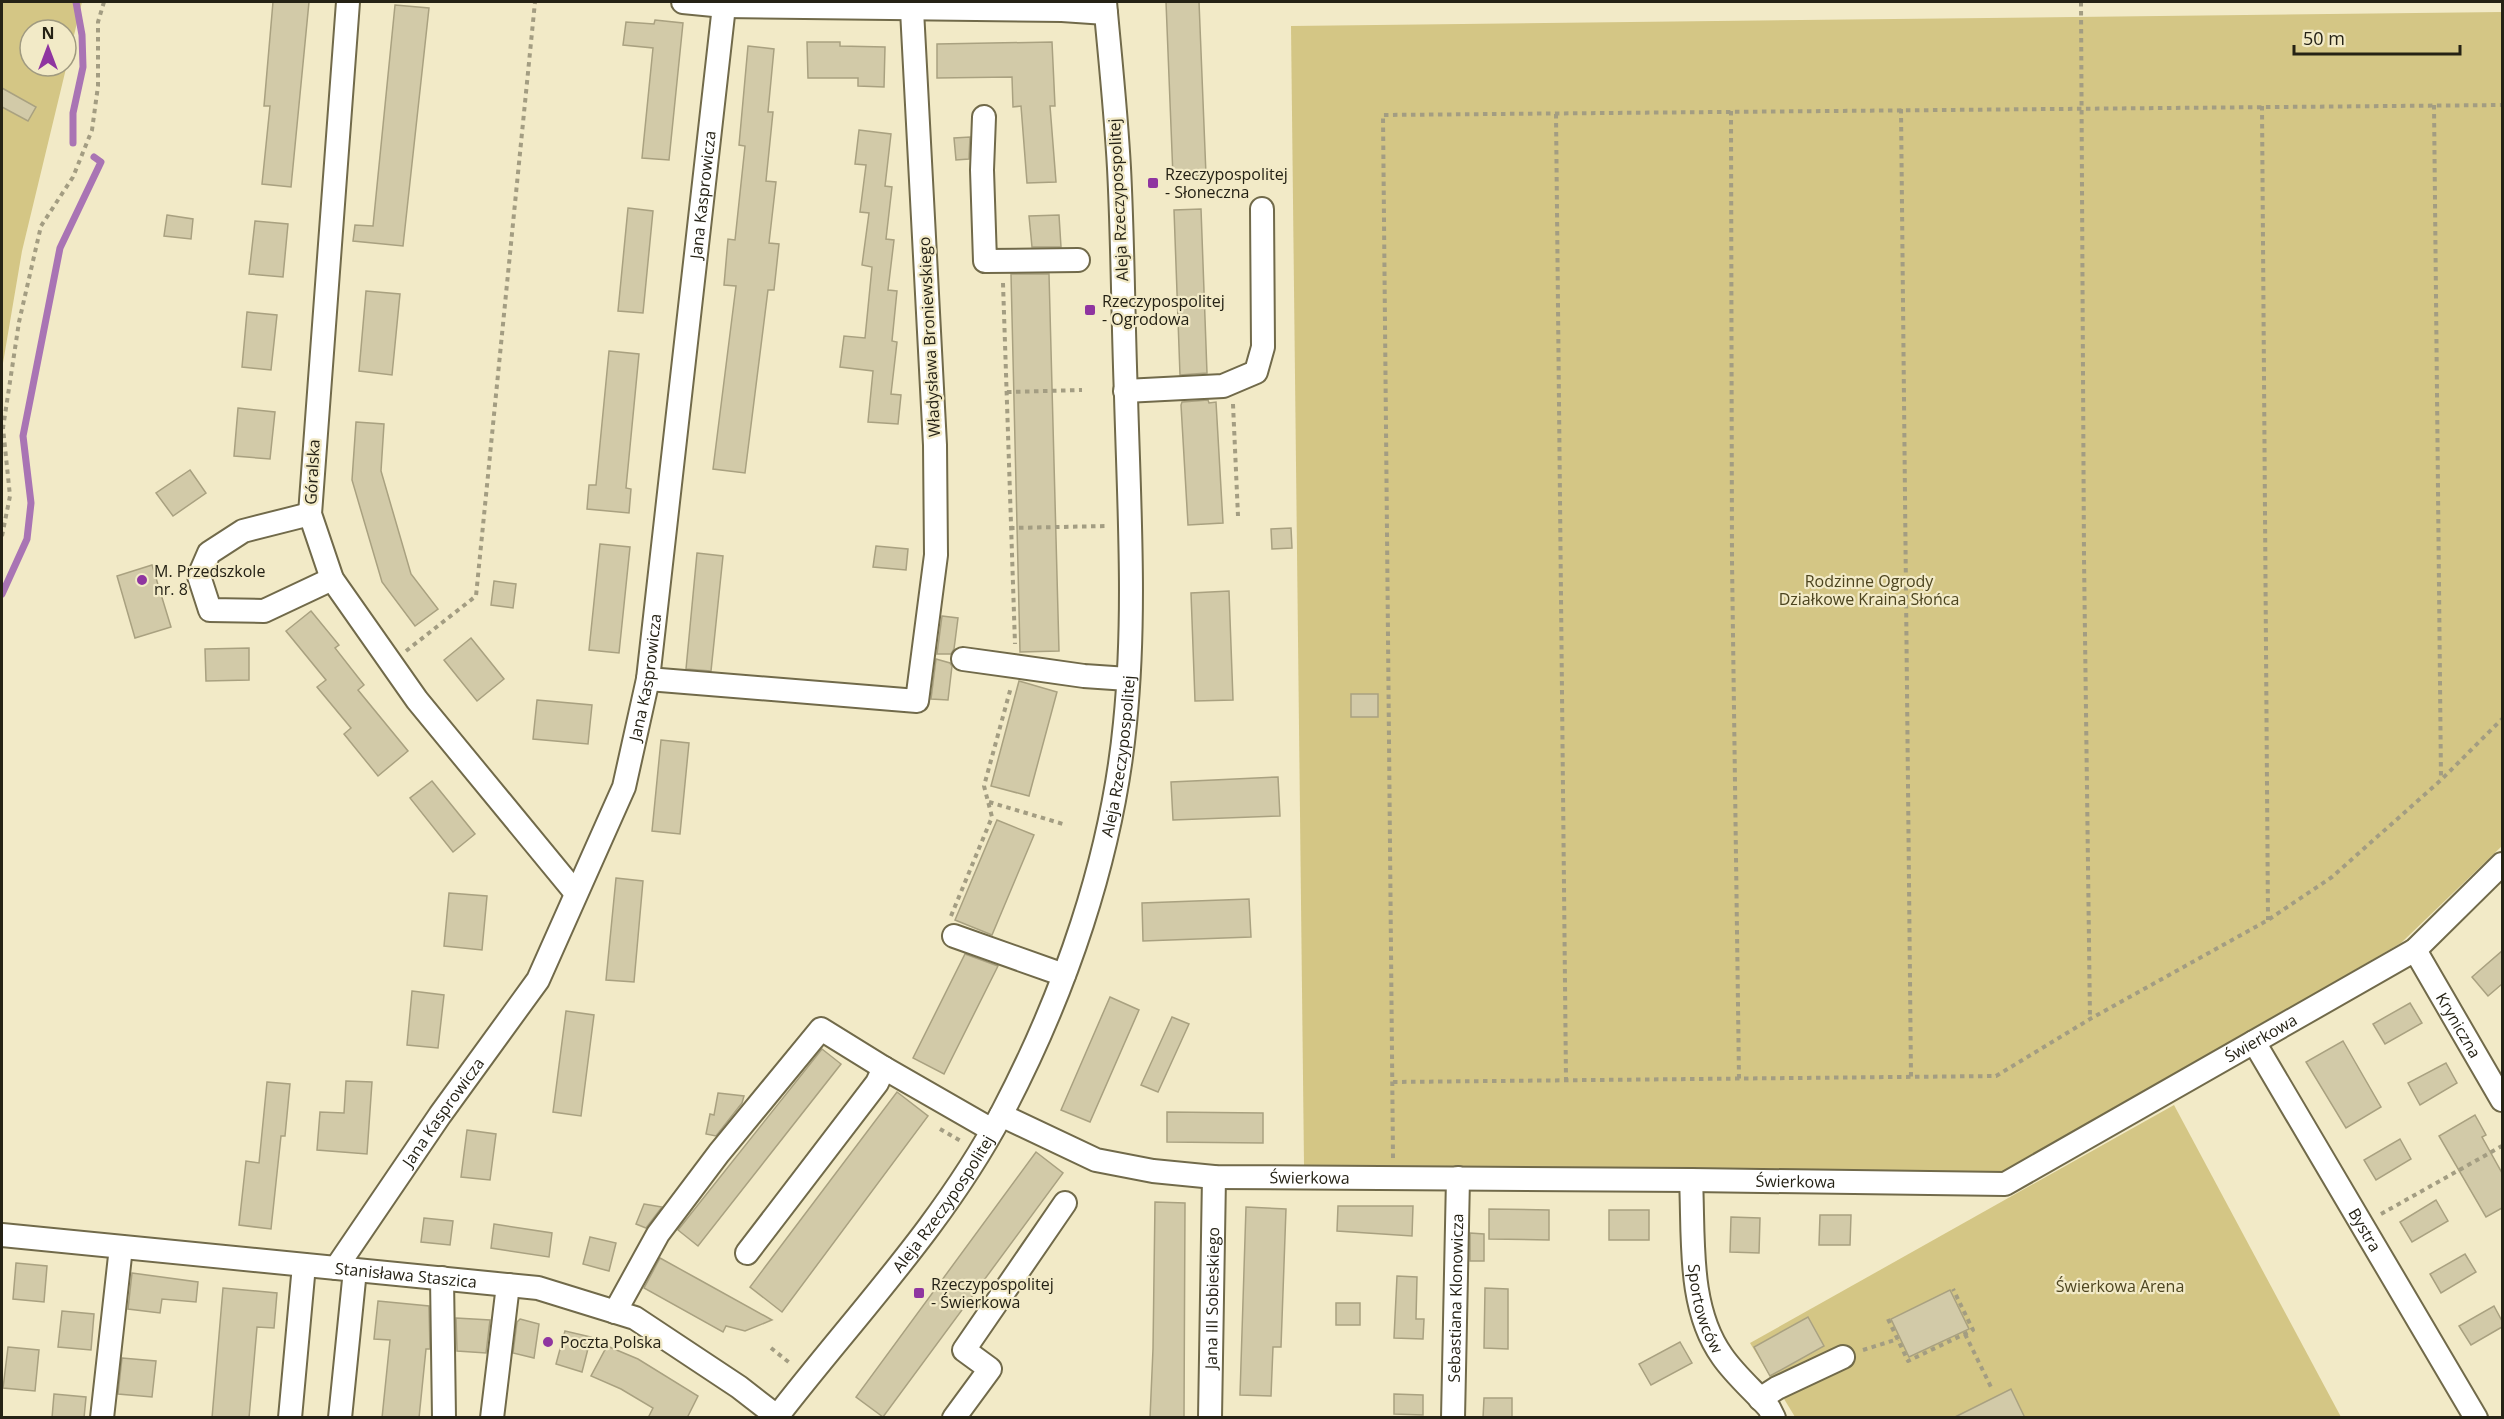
<svg xmlns="http://www.w3.org/2000/svg" width="2504" height="1419" font-family="'Open Sans',sans-serif">
	<rect width="100%" height="100%" fill="#f2eac7"/>
	<!-- green -->
	<g fill="#d4c685" fill-rule="evenodd">
		<path d="M 2,2 L 82,2 L 22,251 L 2,369 ZM 30,30 L 66,30 L 66,66 L 30,66 Z"/>
		<path d="M 2502,12 L 2502,846 L 2401,943 L 2002,1176 L 1304,1165 L 1291,26 Z"/>
		<path d="M 2174,1105 L 2341,1417 L 1795,1417 L 1750,1343 Z"/>
	</g>
	<g fill="none" stroke-linecap="round" stroke-linejoin="round">
		<!-- stream -->
		<g stroke="#a974b4" stroke-width="7">
			<path d="M 73,143 L 73,113 L 83,67 L 82,35 L 76,2"/>
			<path d="M 2,594 L 27,539 L 31,503 L 23,436 L 60,248 L 101,162 L 94,157"/>
		</g>
	</g>
	<!-- building -->
	<g fill="#d2caa8" stroke="#a9a180" stroke-width="1.5">
		<path d="M 273,2 L 309,2 L 291,187 L 262,184 L 270,106 L 264,106 Z"/>
		<path d="M 1166,2 L 1199,2 L 1206,175 L 1173,177 Z"/>
		<path d="M 395,5 L 429,8 L 403,246 L 353,241 L 355,225 L 373,226 Z"/>
		<path d="M 655,20 L 683,23 L 669,160 L 642,158 L 653,48 L 623,45 L 626,22 L 654,24 Z"/>
		<path d="M 807,42 L 840,42 L 840,46 L 885,47 L 884,87 L 858,86 L 858,78 L 808,78 Z"/>
		<path d="M 1052,42 L 1055,106 L 1050,106 L 1056,182 L 1027,183 L 1021,106 L 1013,107 L 1012,77 L 937,78 L 937,44 Z"/>
		<path d="M 748,46 L 774,49 L 768,112 L 773,112 L 766,181 L 776,182 L 769,243 L 779,244 L 774,290 L 768,290 L 745,473 L 713,469 L 736,286 L 724,285 L 728,239 L 735,240 L 745,146 L 739,145 Z"/>
		<path d="M 2,88 L 36,107 L 28,121 L 2,107 Z"/>
		<path d="M 859,130 L 891,134 L 885,186 L 892,187 L 886,239 L 894,240 L 888,290 L 897,291 L 892,341 L 897,342 L 891,394 L 901,395 L 898,424 L 868,422 L 873,371 L 840,367 L 844,336 L 865,338 L 872,267 L 862,265 L 869,213 L 860,212 L 866,165 L 855,164 Z"/>
		<path d="M 970,137 L 969,159 L 956,160 L 954,138 Z"/>
		<path d="M 628,208 L 653,211 L 643,313 L 618,311 Z"/>
		<path d="M 1201,209 L 1207,373 L 1180,375 L 1174,210 Z"/>
		<path d="M 167,215 L 193,219 L 191,239 L 164,236 Z"/>
		<path d="M 1059,215 L 1061,247 L 1032,247 L 1029,216 Z"/>
		<path d="M 255,221 L 288,224 L 283,277 L 249,274 Z"/>
		<path d="M 1011,274 L 1049,274 L 1059,651 L 1020,652 Z"/>
		<path d="M 366,291 L 400,294 L 392,375 L 359,371 Z"/>
		<path d="M 247,312 L 277,315 L 271,370 L 242,367 Z"/>
		<path d="M 609,351 L 639,354 L 626,488 L 631,489 L 629,513 L 587,509 L 589,485 L 596,485 Z"/>
		<path d="M 1208,400 L 1209,403 L 1216,402 L 1223,523 L 1188,525 L 1181,405 L 1182,402 Z"/>
		<path d="M 238,408 L 275,412 L 270,459 L 234,456 Z"/>
		<path d="M 356,422 L 384,424 L 381,471 L 411,574 L 438,609 L 415,626 L 382,582 L 352,480 Z"/>
		<path d="M 190,470 L 206,493 L 173,516 L 156,493 Z"/>
		<path d="M 1291,528 L 1292,548 L 1272,549 L 1271,529 Z"/>
		<path d="M 600,544 L 630,547 L 619,653 L 589,650 Z"/>
		<path d="M 876,546 L 908,549 L 906,570 L 873,567 Z"/>
		<path d="M 697,553 L 723,556 L 711,671 L 686,669 Z"/>
		<path d="M 152,565 L 171,627 L 135,638 L 117,576 Z"/>
		<path d="M 494,581 L 516,584 L 513,608 L 491,605 Z"/>
		<path d="M 1229,591 L 1233,700 L 1195,701 L 1191,593 Z"/>
		<path d="M 311,611 L 339,645 L 335,648 L 364,685 L 358,690 L 408,751 L 378,776 L 344,734 L 351,728 L 317,687 L 326,680 L 286,631 Z"/>
		<path d="M 942,616 L 958,618 L 954,649 L 951,654 L 937,654 Z"/>
		<path d="M 471,638 L 504,679 L 477,701 L 444,660 Z"/>
		<path d="M 249,648 L 249,680 L 206,681 L 205,649 Z"/>
		<path d="M 936,659 L 950,663 L 952,666 L 948,700 L 931,699 Z"/>
		<path d="M 1019,681 L 1057,692 L 1029,796 L 991,786 Z"/>
		<rect x="1351" y="694" width="27" height="23"/>
		<path d="M 537,700 L 592,705 L 588,744 L 533,739 Z"/>
		<path d="M 661,740 L 689,743 L 680,834 L 652,831 Z"/>
		<path d="M 1278,777 L 1280,816 L 1173,820 L 1171,782 Z"/>
		<path d="M 432,781 L 475,834 L 453,852 L 410,798 Z"/>
		<path d="M 997,820 L 1034,835 L 992,935 L 955,920 Z"/>
		<path d="M 616,878 L 643,881 L 634,982 L 606,980 Z"/>
		<path d="M 449,893 L 487,896 L 482,950 L 444,946 Z"/>
		<path d="M 1249,899 L 1251,937 L 1143,941 L 1142,903 Z"/>
		<path d="M 2502,951 L 2502,984 L 2488,996 L 2472,977 Z"/>
		<path d="M 965,954 L 998,966 L 944,1074 L 913,1058 Z"/>
		<path d="M 412,991 L 444,995 L 438,1048 L 407,1045 Z"/>
		<path d="M 1110,997 L 1139,1010 L 1090,1122 L 1061,1110 Z"/>
		<path d="M 2410,1003 L 2422,1023 L 2385,1044 L 2373,1024 Z"/>
		<path d="M 566,1011 L 594,1015 L 581,1116 L 553,1112 Z"/>
		<path d="M 1172,1017 L 1189,1024 L 1158,1092 L 1141,1085 Z"/>
		<path d="M 2343,1041 L 2381,1107 L 2346,1128 L 2306,1062 Z"/>
		<path d="M 822,1049 L 841,1064 L 698,1246 L 678,1230 Z"/>
		<path d="M 2446,1063 L 2457,1083 L 2420,1105 L 2408,1083 Z"/>
		<path d="M 346,1081 L 372,1082 L 367,1154 L 317,1150 L 320,1112 L 344,1113 Z"/>
		<path d="M 267,1082 L 290,1084 L 285,1136 L 281,1136 L 271,1229 L 239,1225 L 246,1161 L 259,1163 Z"/>
		<path d="M 897,1092 L 928,1116 L 782,1312 L 750,1287 Z"/>
		<path d="M 718,1093 L 744,1096 L 742,1103 L 716,1136 L 706,1134 L 710,1114 L 714,1115 Z"/>
		<path d="M 1167,1112 L 1263,1113 L 1263,1143 L 1167,1142 Z"/>
		<path d="M 2475,1115 L 2486,1135 L 2482,1137 L 2502,1173 L 2502,1208 L 2486,1217 L 2439,1136 Z"/>
		<path d="M 467,1130 L 496,1134 L 490,1180 L 461,1177 Z"/>
		<path d="M 2400,1139 L 2411,1159 L 2376,1180 L 2364,1160 Z"/>
		<path d="M 1036,1152 L 1063,1173 L 883,1417 L 856,1397 Z"/>
		<path d="M 2436,1200 L 2448,1221 L 2412,1242 L 2400,1222 Z"/>
		<path d="M 1155,1202 L 1185,1203 L 1184,1418 L 1150,1418 L 1153,1349 Z"/>
		<path d="M 644,1204 L 662,1207 L 646,1228 L 636,1224 Z"/>
		<path d="M 1338,1206 L 1413,1206 L 1412,1236 L 1337,1231 Z"/>
		<path d="M 1246,1207 L 1286,1209 L 1281,1347 L 1273,1347 L 1271,1396 L 1240,1395 Z"/>
		<path d="M 1489,1209 L 1549,1210 L 1549,1240 L 1489,1239 Z"/>
		<rect x="1609" y="1210" width="40" height="30"/>
		<path d="M 1820,1215 L 1851,1215 L 1850,1245 L 1819,1245 Z"/>
		<path d="M 1731,1217 L 1760,1218 L 1759,1253 L 1730,1252 Z"/>
		<path d="M 424,1218 L 453,1221 L 450,1245 L 421,1242 Z"/>
		<path d="M 494,1224 L 552,1233 L 549,1257 L 491,1248 Z"/>
		<path d="M 1470,1233 L 1484,1234 L 1484,1261 L 1470,1261 Z"/>
		<path d="M 590,1237 L 616,1243 L 609,1271 L 583,1264 Z"/>
		<path d="M 2465,1254 L 2476,1272 L 2441,1293 L 2430,1274 Z"/>
		<path d="M 660,1258 L 698,1279 L 772,1320 L 745,1331 L 726,1326 L 723,1332 L 644,1288 Z"/>
		<path d="M 16,1263 L 47,1266 L 44,1302 L 13,1299 Z"/>
		<path d="M 132,1273 L 198,1282 L 196,1302 L 162,1299 L 160,1313 L 128,1309 Z"/>
		<path d="M 1397,1276 L 1417,1277 L 1416,1319 L 1424,1319 L 1423,1339 L 1394,1338 Z"/>
		<path d="M 223,1288 L 277,1293 L 274,1328 L 257,1327 L 249,1418 L 212,1418 Z"/>
		<path d="M 1485,1288 L 1508,1289 L 1508,1349 L 1484,1348 Z"/>
		<path d="M 1950,1290 L 1969,1329 L 1909,1357 L 1891,1319 Z"/>
		<path d="M 378,1301 L 429,1306 L 430,1349 L 426,1349 L 419,1418 L 382,1418 L 390,1340 L 374,1339 Z"/>
		<rect x="1336" y="1303" width="24" height="22"/>
		<path d="M 2494,1306 L 2502,1321 L 2502,1327 L 2471,1345 L 2459,1326 Z"/>
		<path d="M 62,1311 L 94,1314 L 91,1350 L 58,1347 Z"/>
		<path d="M 1808,1317 L 1824,1346 L 1770,1376 L 1754,1347 Z"/>
		<path d="M 456,1318 L 490,1320 L 486,1353 L 457,1351 Z"/>
		<path d="M 520,1319 L 539,1324 L 534,1358 L 513,1353 L 517,1322 Z"/>
		<path d="M 565,1331 L 591,1337 L 582,1372 L 556,1364 Z"/>
		<path d="M 1680,1342 L 1692,1363 L 1651,1385 L 1639,1364 Z"/>
		<path d="M 607,1346 L 638,1359 L 698,1396 L 687,1418 L 648,1418 L 653,1408 L 621,1389 L 591,1376 Z"/>
		<path d="M 8,1347 L 39,1350 L 35,1391 L 3,1388 Z"/>
		<path d="M 122,1358 L 156,1361 L 152,1397 L 118,1394 Z"/>
		<path d="M 2011,1389 L 2025,1418 L 1953,1418 Z"/>
		<path d="M 54,1394 L 86,1397 L 84,1418 L 52,1418 Z"/>
		<path d="M 1394,1394 L 1423,1395 L 1423,1415 L 1394,1414 Z"/>
		<path d="M 1484,1398 L 1512,1398 L 1512,1418 L 1483,1418 Z"/>
	</g>
	<g fill="none" stroke-linecap="round" stroke-linejoin="round">
		<!-- minor casing -->
		<g stroke="#716a4a" stroke-width="26">
			<g id="minor">
				<path d="M 348,2 L 310,514 L 332,579 L 417,700 L 575,892"/>
				<path d="M 683,2 L 724,6 L 1062,10 L 1106,13"/>
				<path d="M 984,117 L 982,170 L 985,261 L 1078,260"/>
				<path d="M 1125,391 L 1223,386 L 1256,372 L 1263,347 L 1262,209"/>
				<path d="M 310,514 L 243,531 L 209,553 L 199,576 L 210,610 L 264,611 L 332,579"/>
				<path d="M 963,659 L 1084,676 L 1128,679"/>
				<path d="M 648,679 L 917,701 L 936,555 L 935,445 L 912,10"/>
				<path d="M 954,936 L 1064,975"/>
				<path id="s1" d="M 2415,950 L 2502,1100"/>
				<path id="s2" d="M 2254,1042 L 2476,1418"/>
				<path id="s3" d="M 1001,1115 L 1096,1160 L 1153,1171 L 1214,1177 L 1691,1180 L 2005,1184 L 2415,950 L 2502,864"/>
				<path id="s4" d="M 1691,1180 C 1694,1236 1687,1307 1722,1356 C 1735,1375 1754,1391 1769,1408 L 1774,1418"/>
				<path id="s5" d="M 2,1235 L 538,1288 L 635,1318 L 739,1387 L 779,1418"/>
				<path d="M 747,1253 L 877,1083 L 884,1068"/>
				<path id="s6" d="M 336,1268 L 440,1115 L 538,980 L 624,787 L 648,679 L 724,6"/>
				<path d="M 442,1278 L 444,1418"/>
				<path d="M 615,1312 L 658,1234 L 719,1153 L 821,1029 L 884,1068 L 992,1130"/>
				<path d="M 1760,1399 L 1777,1388 L 1843,1357"/>
				<path d="M 102,1418 L 121,1247"/>
				<path d="M 290,1418 L 304,1265"/>
				<path d="M 340,1418 L 355,1270"/>
				<path d="M 492,1418 L 508,1285"/>
				<path id="s7" d="M 776,1418 C 853,1318 943,1225 1002,1113 C 1065,993 1112,858 1125,723 C 1136,615 1129,505 1126,396 C 1123,320 1123,244 1119,168 C 1116,113 1110,57 1105,2"/>
				<path d="M 954,1418 L 990,1369 L 964,1350 L 1065,1203"/>
				<path id="s8" d="M 1210,1418 L 1214,1177"/>
				<path id="s9" d="M 1453,1418 L 1458,1178"/>
			</g>
		</g>
		<!-- path -->
		<g stroke="#a39d82" stroke-width="4" stroke-dasharray="4.5 4.5" stroke-linecap="butt">
			<path d="M 2081,2 L 2084,558 L 2090,1019"/>
			<path d="M 2434,105 L 2441,779"/>
			<path d="M 2262,106 L 2268,920"/>
			<path d="M 1901,109 L 1911,1077"/>
			<path d="M 1731,111 L 1732,561 L 1739,1079"/>
			<path d="M 1556,114 L 1566,1080"/>
			<path d="M 1003,283 L 1015,644"/>
			<path d="M 1007,392 L 1082,390"/>
			<path d="M 1233,404 L 1238,516"/>
			<path d="M 1010,528 L 1108,526"/>
			<path d="M 2,536 L 10,496 L 3,428 L 19,322 L 41,226 L 73,177 L 92,130 L 98,86 L 98,22 L 104,2"/>
			<path d="M 406,651 L 476,596 L 535,2"/>
			<path d="M 989,802 L 1063,824"/>
			<path d="M 951,916 L 992,817 L 984,786 L 1011,687"/>
			<path d="M 1393,1082 L 1996,1076 L 2090,1019 L 2268,920 L 2332,877 L 2441,780 L 2502,719"/>
			<path d="M 940,1129 L 961,1141"/>
			<path d="M 1393,1158 L 1383,115 L 2502,105"/>
			<path d="M 2381,1214 L 2502,1146"/>
			<path d="M 1888,1319 L 1908,1361 L 1973,1330 L 1953,1289"/>
			<path d="M 1965,1334 L 1991,1387"/>
			<path d="M 771,1348 L 791,1364"/>
			<path d="M 1863,1350 L 1898,1339"/>
		</g>
		<!-- minor -->
		<use href="#minor" stroke="#fff" stroke-width="22"/>
	</g>
	<!-- markers -->
	<g fill="#8f35a0" stroke="#f2eac7" stroke-width="2">
		<rect x="1147" y="177" width="12" height="12" rx="3"/>
		<rect x="1084" y="304" width="12" height="12" rx="3"/>
		<circle cx="142" cy="580" r="6"/>
		<rect x="913" y="1287" width="12" height="12" rx="3"/>
		<circle cx="548" cy="1342" r="6"/>
	</g>
	<g text-anchor="middle" dominant-baseline="central" stroke-width="4.5" stroke-linejoin="round" paint-order="stroke">
		<!-- poi labels -->
		<g font-size="16" fill="#252215" stroke="#f2eac7" text-anchor="start">
			<text x="1165" y="174">Rzeczypospolitej<tspan x="1165" dy="18">- Słoneczna</tspan></text>
			<text x="1102" y="301">Rzeczypospolitej<tspan x="1102" dy="18">- Ogrodowa</tspan></text>
			<text x="154" y="571">M. Przedszkole<tspan x="154" dy="18">nr. 8</tspan></text>
			<text x="931" y="1284">Rzeczypospolitej<tspan x="931" dy="18">- Świerkowa</tspan></text>
			<text x="560" y="1342">Poczta Polska</text>
		</g>
		<!-- street labels -->
		<g font-size="16" fill="#252215" stroke="#f2eac7">
			<text stroke="none"><textPath href="#s6" startOffset="1161">Jana Kasprowicza</textPath></text>
			<text transform="translate(1118 200) rotate(-93)">Aleja Rzeczypospolitej</text>
			<text transform="translate(929 337) rotate(-93)">Władysława Broniewskiego</text>
			<text transform="translate(312 472) rotate(-87)">Góralska</text>
			<text stroke="none"><textPath href="#s6" startOffset="675">Jana Kasprowicza</textPath></text>
			<text stroke="none"><textPath href="#s7" startOffset="758">Aleja Rzeczypospolitej</textPath></text>
			<text stroke="none"><textPath href="#s1" startOffset="87">Kryniczna</textPath></text>
			<text stroke="none"><textPath href="#s3" startOffset="1310">Świerkowa</textPath></text>
			<text stroke="none"><textPath href="#s6" startOffset="189">Jana Kasprowicza</textPath></text>
			<text stroke="none"><textPath href="#s3" startOffset="320">Świerkowa</textPath></text>
			<text stroke="none"><textPath href="#s3" startOffset="806">Świerkowa</textPath></text>
			<text stroke="none"><textPath href="#s7" startOffset="272">Aleja Rzeczypospolitej</textPath></text>
			<text stroke="none"><textPath href="#s2" startOffset="218">Bystra</textPath></text>
			<text stroke="none"><textPath href="#s5" startOffset="406">Stanisława Staszica</textPath></text>
			<text stroke="none"><textPath href="#s8" startOffset="120">Jana III Sobieskiego</textPath></text>
			<text stroke="none"><textPath href="#s9" startOffset="120">Sebastiana Klonowicza</textPath></text>
			<text stroke="none"><textPath href="#s4" startOffset="130">Sportowców</textPath></text>
		</g>
		<!-- park labels -->
		<g font-size="16" fill="#4c441f" stroke="#f2eac7">
			<text x="1869" y="581">Rodzinne Ogrody<tspan x="1869" dy="18">Działkowe Kraina Słońca</tspan></text>
			<text x="2120" y="1286">Świerkowa Arena</text>
		</g>
	</g>
	<!-- border -->
	<rect width="2504" height="1419" fill="none" stroke="#252215" stroke-width="6"/>
	<!-- north arrow -->
	<g transform="translate(48 48)"><circle r="28" fill="#f2eac7" stroke="#a09a80" stroke-width="1.5"/>
	<path d="M0-4.5L10 22L0 15L-10 22Z" fill="#8f35a0"/>
	<text y="-9" font-size="16" font-weight="bold" text-anchor="middle" fill="#252215">N</text>
	</g>
	<!-- scale -->
	<path d="M2294 45v9h166v-9" fill="none" stroke="#252215" stroke-width="3"/>
	<text x="2303" y="45" font-size="18" fill="#252215" stroke="#f2eac7" stroke-width="4.5" paint-order="stroke">50 m</text>
</svg>
